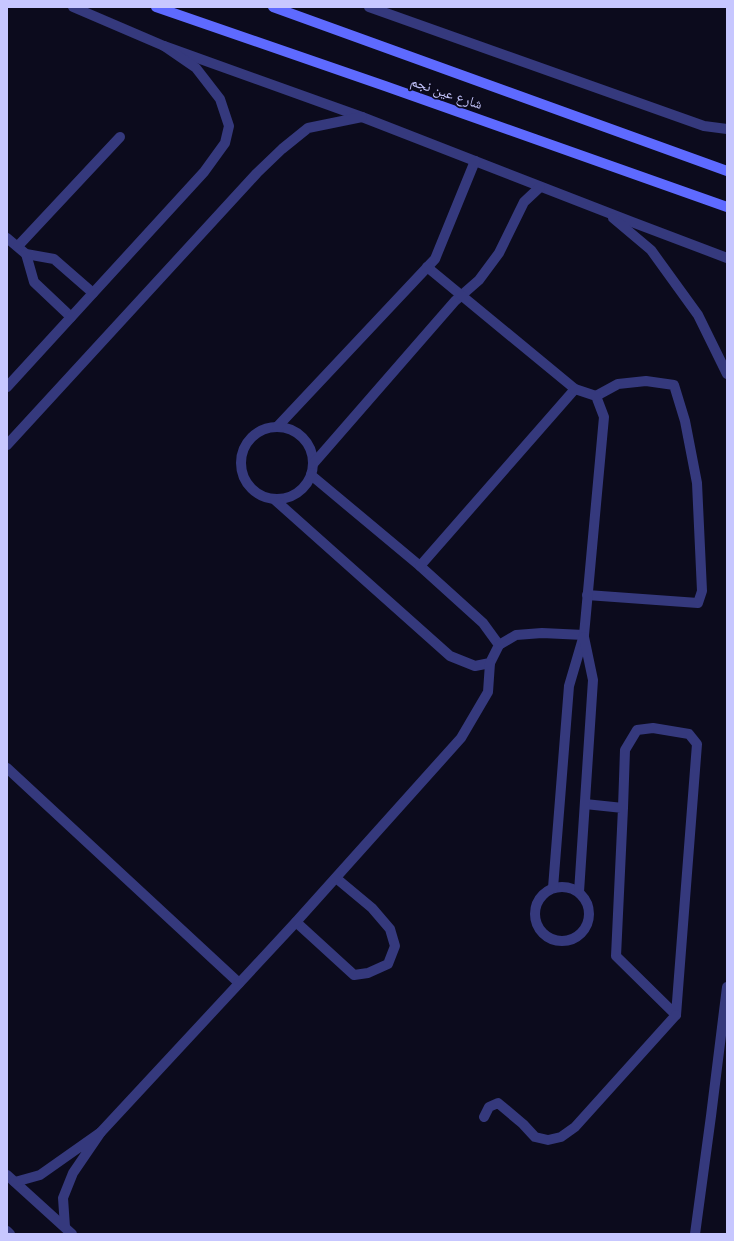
<svg xmlns="http://www.w3.org/2000/svg" width="734" height="1241" font-family="'Noto Sans','Noto Naskh Arabic',sans-serif">
	<rect width="100%" height="100%" fill="#0c0b1d"/>
	<g fill="none" stroke-linecap="round" stroke-linejoin="round">
		<!-- lane -->
		<g stroke="#35397d" stroke-width="10">
			<path d="M 7,238 L 26,254 L 54,259 L 93,293"/>
			<path d="M 18,246 L 120,137"/>
			<path d="M 26,254 L 34,282 L 71,317"/>
			<path d="M 587,595 L 698,603 L 702,591 L 697,483 L 685,421 L 674,385 L 646,381 L 618,384 L 596,396"/>
			<path d="M 585,804 L 623,808 L 616,956 L 676,1015 L 697,744 L 689,734 L 653,728 L 637,730 L 625,750 L 623,808"/>
			<path d="M 296,922 L 354,975 L 368,973 L 388,964 L 395,946 L 390,929 L 372,908 L 336,878"/>
			<path d="M 484,1117 L 489,1107 L 498,1103 L 523,1124 L 535,1137 L 548,1140 L 561,1137 L 575,1127 L 676,1015"/>
		</g>
		<!-- street -->
		<g stroke="#35397d" stroke-width="10">
			<path d="M 369,7 L 704,126 L 727,129"/>
			<path d="M 164,46 L 362,117 L 632,222 L 727,258"/>
			<path d="M 613,218 L 651,250 L 698,315 L 727,374"/>
			<path d="M 7,387 L 204,172 L 225,143 L 229,126 L 220,99 L 196,68 L 164,46 L 73,7"/>
			<circle cx="277" cy="463" r="36"/>
			<path d="M 277,427 L 435,259 L 475,161"/>
			<path d="M 7,445 L 257,173 L 282,149 L 308,128 L 362,117"/>
			<path d="M 313,464 L 455,301 L 479,280 L 499,253 L 524,202 L 540,187"/>
			<path d="M 275,500 L 450,656 L 475,666 L 490,663 L 499,645 L 483,623 L 420,566 L 311,475"/>
			<path d="M 420,566 L 575,389 L 427,267"/>
			<path d="M 499,645 L 516,635 L 542,633 L 584,635"/>
			<path d="M 7,768 L 239,983"/>
			<circle cx="562" cy="914" r="27"/>
			<path d="M 553,888 L 569,686 L 584,635 L 604,417 L 596,396 L 575,389"/>
			<path d="M 579,892 L 593,680 L 584,637"/>
			<path d="M 101,1132 L 296,922 L 461,738 L 488,692 L 490,663"/>
			<path d="M 7,1175 L 72,1234"/>
			<path d="M 15,1182 L 40,1175 L 101,1132 L 73,1173 L 63,1198 L 65,1227"/>
			<path d="M 7,1231 L 10,1234"/>
			<path d="M 695,1234 L 711,1116 L 727,987"/>
		</g>
		<!-- secondary -->
		<g stroke="#5e6aff" stroke-width="10">
			<path d="M 156,7 L 385,86 L 727,207"/>
			<path d="M 273,7 L 727,171"/>
		</g>
	</g>
	<g text-anchor="middle" dominant-baseline="central" stroke-width="3.5" stroke-linejoin="round" paint-order="stroke">
		<!-- street labels -->
		<g font-size="14" fill="#c7c7ff" stroke="#0c0b1d">
			<text transform="translate(447 92) rotate(19)">شارع عين نجم</text>
		</g>
	</g>
	<!-- border -->
	<rect width="734" height="1241" fill="none" stroke="#c7c7ff" stroke-width="16"/>
</svg>
